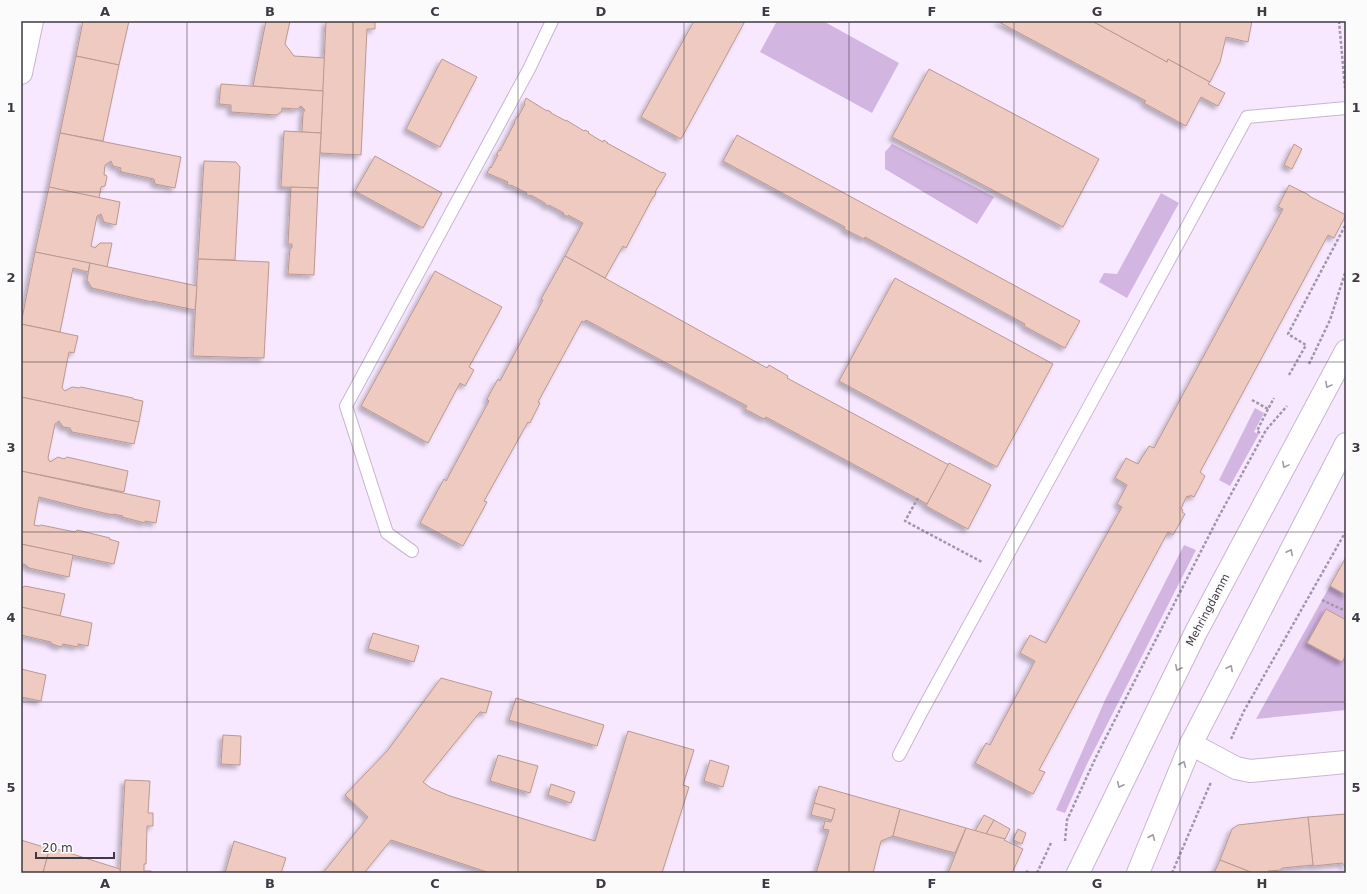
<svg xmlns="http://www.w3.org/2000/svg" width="1367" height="894" font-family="'DejaVu Sans',sans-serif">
	<defs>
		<filter id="shadow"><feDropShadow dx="-3.5" dy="3.5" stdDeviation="2" flood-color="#0004"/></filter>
	</defs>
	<rect width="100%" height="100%" fill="#f7e8ff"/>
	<!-- green -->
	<g fill="#d3b5e2">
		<path d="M 777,21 L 823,21 L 899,63 L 872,113 L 760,52 Z"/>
		<path d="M 892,144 L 994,197 L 977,224 L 885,169 L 885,152 Z"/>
		<path d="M 1161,193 L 1179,203 L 1127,298 L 1099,282 L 1104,273 L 1117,274 Z"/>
		<path d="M 1255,408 L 1264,413 L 1254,432 L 1259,434 L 1230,486 L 1219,480 Z"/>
		<path d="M 1184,545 L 1196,550 L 1087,764 L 1065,813 L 1056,810 L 1106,698 Z"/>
		<path d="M 1346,557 L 1346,710 L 1256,719 Z"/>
	</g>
	<!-- building -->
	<g fill="#eecac0" stroke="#bb9990" filter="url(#shadow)">
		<path d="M 83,21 L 129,21 L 119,65 L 76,56 Z"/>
		<path d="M 266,21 L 290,21 L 285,44 L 294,56 L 325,58 L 323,91 L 253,86 Z"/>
		<path d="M 326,21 L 375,21 L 375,29 L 367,29 L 361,155 L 320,153 Z"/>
		<path d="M 694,21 L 745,21 L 681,139 L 641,117 Z"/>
		<path d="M 997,21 L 1092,21 L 1167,62 L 1168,59 L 1210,82 L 1208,84 L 1225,93 L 1218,106 L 1201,97 L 1186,126 L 1144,103 L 1146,101 Z"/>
		<path d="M 1092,21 L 1252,21 L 1248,42 L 1226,37 L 1220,62 L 1210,82 L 1168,59 L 1167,62 Z"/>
		<path d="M 76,56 L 119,65 L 103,141 L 60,133 Z"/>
		<path d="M 442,59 L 477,77 L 440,147 L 406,129 Z"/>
		<path d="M 929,69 L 1099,159 L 1063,227 L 892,137 Z"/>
		<path d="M 221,84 L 323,91 L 321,133 L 302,132 L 303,113 L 305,110 L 301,106 L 297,109 L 282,108 L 282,111 L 277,115 L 231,112 L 231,105 L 219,104 Z"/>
		<path d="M 526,98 L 547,111 L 547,110 L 551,112 L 551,113 L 566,121 L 566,120 L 584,131 L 585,130 L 589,132 L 588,133 L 603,142 L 604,140 L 608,143 L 607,143 L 662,173 L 663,172 L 666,174 L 655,192 L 656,193 L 654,197 L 653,197 L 626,248 L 623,246 L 605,278 L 565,256 L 583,223 L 568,215 L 568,217 L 563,214 L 564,213 L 549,205 L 548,206 L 545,204 L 545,203 L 531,195 L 530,196 L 526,194 L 527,193 L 511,185 L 511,186 L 507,184 L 508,182 L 487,173 L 490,167 L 491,168 L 498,155 L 496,155 L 499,150 L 500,151 L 515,122 L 514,122 L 517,117 L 518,117 L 525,104 L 524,103 Z"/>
		<path d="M 284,131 L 321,133 L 318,188 L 281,187 Z"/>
		<path d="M 60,133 L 181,157 L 175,188 L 155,184 L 154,179 L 122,172 L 120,170 L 121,168 L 113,166 L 111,161 L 105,165 L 104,175 L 106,175 L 107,177 L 105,186 L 101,187 L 99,198 L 49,187 Z"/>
		<path d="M 737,135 L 1080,321 L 1065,348 L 1024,326 L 1025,324 L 865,237 L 864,239 L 844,229 L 845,227 L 723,161 Z"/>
		<path d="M 1294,144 L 1302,149 L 1292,169 L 1284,165 Z"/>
		<path d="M 375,156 L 442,193 L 423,228 L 355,191 Z"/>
		<path d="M 204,161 L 236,162 L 240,167 L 235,260 L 198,259 Z"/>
		<path d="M 1289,185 L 1309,195 L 1309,196 L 1346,215 L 1334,238 L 1328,235 L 1200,472 L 1205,476 L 1194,497 L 1190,495 L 1190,497 L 1187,496 L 1184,502 L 1181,509 L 1183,510 L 1182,512 L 1185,514 L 1173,535 L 1168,532 L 1039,770 L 1045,772 L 1033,794 L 975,763 L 986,743 L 990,745 L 1035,661 L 1020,653 L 1030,635 L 1046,643 L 1122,507 L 1117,504 L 1127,485 L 1115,478 L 1126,458 L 1138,464 L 1149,446 L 1154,448 L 1283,209 L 1278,207 Z"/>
		<path d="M 49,187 L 120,202 L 116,225 L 104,222 L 101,214 L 97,216 L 91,246 L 95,248 L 100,243 L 112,243 L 107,267 L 35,252 Z"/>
		<path d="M 291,187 L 318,188 L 314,275 L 288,274 L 290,248 L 292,248 L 292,244 L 288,244 Z"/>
		<path d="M 35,252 L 90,263 L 88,272 L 73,268 L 60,332 L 21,324 Z"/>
		<path d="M 565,256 L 767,368 L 769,365 L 788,376 L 787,378 L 949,465 L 927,504 L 766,417 L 764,419 L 745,409 L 747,406 L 586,320 L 584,322 L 582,321 L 538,402 L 540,403 L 530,423 L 528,422 L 484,501 L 487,502 L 486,504 L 463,546 L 420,523 L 444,479 L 446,481 L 489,401 L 487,399 L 498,379 L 500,381 L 543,300 L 541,299 Z"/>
		<path d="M 198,259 L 269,262 L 264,358 L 193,356 Z"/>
		<path d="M 90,263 L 197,286 L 195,310 L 152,301 L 152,302 L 92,288 L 87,280 Z"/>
		<path d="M 435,271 L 502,307 L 469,367 L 474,370 L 465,386 L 460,383 L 428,443 L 361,406 Z"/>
		<path d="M 895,278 L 1053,364 L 997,467 L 839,381 Z"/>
		<path d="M 21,324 L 78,336 L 74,353 L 69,352 L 62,388 L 65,391 L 72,387 L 79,388 L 81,387 L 133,398 L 133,399 L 143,401 L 139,422 L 21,397 Z"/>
		<path d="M 21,397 L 139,422 L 134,444 L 72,432 L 70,428 L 63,427 L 59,421 L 55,424 L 48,458 L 50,462 L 58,457 L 64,459 L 67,457 L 128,471 L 124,492 L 21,471 Z"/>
		<path d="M 949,463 L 991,485 L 968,529 L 926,506 Z"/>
		<path d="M 21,471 L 160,501 L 156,523 L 145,521 L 145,523 L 122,517 L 123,516 L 113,514 L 113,515 L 82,508 L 39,497 L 34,525 L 39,526 L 41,525 L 75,532 L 77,530 L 110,538 L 109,539 L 119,542 L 114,564 L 21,544 Z"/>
		<path d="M 21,544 L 73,555 L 69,577 L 29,568 L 26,565 L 21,563 Z"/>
		<path d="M 1346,557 L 1346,595 L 1330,586 Z"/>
		<path d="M 25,586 L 65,594 L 60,616 L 21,607 L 21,588 Z"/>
		<path d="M 21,607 L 92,623 L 88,646 L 78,644 L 78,647 L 63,644 L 61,647 L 52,644 L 51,642 L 21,635 Z"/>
		<path d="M 1326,609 L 1346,620 L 1346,655 L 1342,662 L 1307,643 Z"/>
		<path d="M 373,633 L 419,646 L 414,662 L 368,649 Z"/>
		<path d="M 21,669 L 46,675 L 41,701 L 21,697 Z"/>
		<path d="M 441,678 L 492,692 L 486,713 L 480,712 L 423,782 L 431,788 L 450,796 L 595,841 L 628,731 L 694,750 L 683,785 L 689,787 L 662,873 L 490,873 L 391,840 L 364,873 L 323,873 L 368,817 L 345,795 L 388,750 Z"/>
		<path d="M 516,698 L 604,725 L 597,746 L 509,720 Z"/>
		<path d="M 223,735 L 241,736 L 240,765 L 221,764 Z"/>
		<path d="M 498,755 L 538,766 L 530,793 L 490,781 Z"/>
		<path d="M 710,760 L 729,766 L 723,787 L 704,781 Z"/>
		<path d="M 125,780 L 150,781 L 148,813 L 153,813 L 153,826 L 147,826 L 146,864 L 144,864 L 144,871 L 151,871 L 152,873 L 120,873 Z"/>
		<path d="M 551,784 L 575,792 L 571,803 L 548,795 Z"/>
		<path d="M 819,786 L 900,809 L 893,836 L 881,841 L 873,873 L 816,873 L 829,830 L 823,829 L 825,821 L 831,822 L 835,809 L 814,803 Z"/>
		<path d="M 814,803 L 835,809 L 832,820 L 811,815 Z"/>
		<path d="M 900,809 L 966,828 L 955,853 L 893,836 Z"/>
		<path d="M 1346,814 L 1346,868 L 1342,863 L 1313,866 L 1308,817 Z"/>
		<path d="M 984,815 L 994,820 L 986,834 L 975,831 Z"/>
		<path d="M 1308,817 L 1313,865 L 1282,868 L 1281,870 L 1268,871 L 1267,873 L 1253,873 L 1220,860 L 1232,829 L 1238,825 Z"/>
		<path d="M 994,820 L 1010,829 L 1005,839 L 986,834 Z"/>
		<path d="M 966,828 L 1005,839 L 1004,840 L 1023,849 L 1012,873 L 948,873 Z"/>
		<path d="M 1018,829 L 1026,833 L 1022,844 L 1013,840 Z"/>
		<path d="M 21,840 L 47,848 L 48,846 L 50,847 L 43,873 L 21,873 Z"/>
		<path d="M 234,841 L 286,858 L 281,873 L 225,873 Z"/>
		<path d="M 50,847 L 120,869 L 120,873 L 43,873 Z"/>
		<path d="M 1220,860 L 1253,873 L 1214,873 Z"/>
	</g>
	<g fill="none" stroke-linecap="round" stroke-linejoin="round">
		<!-- service casing -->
		<g stroke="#c8b6d1" stroke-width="14">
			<g id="service">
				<path d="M 412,551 L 387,533 L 346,406 L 529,69 L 552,21"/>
				<path d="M 899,755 L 922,711 L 1103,381 L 1247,117 L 1346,108"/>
			</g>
		</g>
		<!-- minor casing -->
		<g stroke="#c8b6d1" stroke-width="24">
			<g id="minor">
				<path d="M 21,73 L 32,21"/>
				<path d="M 1191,744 L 1236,768 L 1250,771 L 1346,762"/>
			</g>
		</g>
		<!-- primary casing -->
		<g stroke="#c8b6d1" stroke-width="24">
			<g id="primary">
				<path d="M 1078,873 L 1196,632 L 1346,351"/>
				<path d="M 1138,873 L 1191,744 L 1346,444"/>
			</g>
		</g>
		<!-- path -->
		<g stroke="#a297a8" stroke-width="2.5" stroke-dasharray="3 2" stroke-linecap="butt">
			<path d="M 1339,21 L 1345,88"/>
			<path d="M 1309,364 L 1330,320 L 1346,270"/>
			<path d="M 1289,375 L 1306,345 L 1288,334 L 1346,224"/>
			<path d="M 1252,400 L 1268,409 L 1274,398"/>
			<path d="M 1260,433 L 1257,431 L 1268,409"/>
			<path d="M 918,498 L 905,521 L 982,562"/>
			<path d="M 1322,600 L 1341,609 L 1346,609"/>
			<path d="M 1231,739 L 1244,711 L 1346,531"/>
			<path d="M 1065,841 L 1067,820 L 1096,757 L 1129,692 L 1218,518 L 1266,430 L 1287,406"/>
			<path d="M 1026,871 L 1029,873"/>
			<path d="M 1037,873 L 1051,843"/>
			<path d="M 1172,873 L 1211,782"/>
		</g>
		<!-- service -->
		<use href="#service" stroke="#fff" stroke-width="12"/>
		<!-- minor -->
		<use href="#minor" stroke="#fff" stroke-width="22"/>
		<!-- primary -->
		<use href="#primary" stroke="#fff" stroke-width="22"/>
	</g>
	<!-- one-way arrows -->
	<defs><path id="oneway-chevron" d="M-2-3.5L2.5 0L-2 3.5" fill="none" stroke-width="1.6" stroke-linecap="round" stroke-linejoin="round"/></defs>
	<g stroke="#a09ca2">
		<use href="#oneway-chevron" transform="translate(1328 385) rotate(118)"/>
		<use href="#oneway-chevron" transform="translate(1285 465) rotate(118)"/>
		<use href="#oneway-chevron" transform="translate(1290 552) rotate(-63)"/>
		<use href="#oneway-chevron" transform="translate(1178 668) rotate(116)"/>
		<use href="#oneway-chevron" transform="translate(1230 668) rotate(-63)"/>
		<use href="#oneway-chevron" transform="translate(1183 764) rotate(-68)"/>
		<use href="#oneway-chevron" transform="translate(1120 785) rotate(116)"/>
		<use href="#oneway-chevron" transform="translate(1152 837) rotate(-67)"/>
	</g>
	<!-- grid -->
	<path fill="none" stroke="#403944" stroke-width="1" stroke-opacity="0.55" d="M 187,21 L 187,873M 353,21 L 353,873M 518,21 L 518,873M 684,21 L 684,873M 849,21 L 849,873M 1014,21 L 1014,873M 1180,21 L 1180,873M 21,192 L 1346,192M 21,362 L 1346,362M 21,532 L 1346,532M 21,702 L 1346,702"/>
	<g text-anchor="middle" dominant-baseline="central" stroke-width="4" stroke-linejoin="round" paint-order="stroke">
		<!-- street labels -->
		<g font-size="11" fill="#403944" stroke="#fbfbfb">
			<text transform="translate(1208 610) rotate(-62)">Mehringdamm</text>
		</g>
	</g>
	<!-- border -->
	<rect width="1367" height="894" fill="none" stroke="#fbfbfb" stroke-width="44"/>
	<!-- scale -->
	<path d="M36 852v6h78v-6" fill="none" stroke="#403944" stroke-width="2"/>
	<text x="42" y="852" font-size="12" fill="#403944" stroke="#fbfbfb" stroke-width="3" paint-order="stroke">20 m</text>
	<rect x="22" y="22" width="1323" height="850" fill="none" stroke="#403944" stroke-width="1.5"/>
	<g font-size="13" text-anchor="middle" font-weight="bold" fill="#403944">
		<text x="105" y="16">A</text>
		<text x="270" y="16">B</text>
		<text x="435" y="16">C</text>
		<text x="601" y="16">D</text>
		<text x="766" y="16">E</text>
		<text x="932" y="16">F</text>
		<text x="1097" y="16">G</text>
		<text x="1262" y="16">H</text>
		<text x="11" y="112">1</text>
		<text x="1356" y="112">1</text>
		<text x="11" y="282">2</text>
		<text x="1356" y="282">2</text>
		<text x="11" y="452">3</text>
		<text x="1356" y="452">3</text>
		<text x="11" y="622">4</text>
		<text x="1356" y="622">4</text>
		<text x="11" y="792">5</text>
		<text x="1356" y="792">5</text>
		<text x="105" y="888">A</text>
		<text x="270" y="888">B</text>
		<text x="435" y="888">C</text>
		<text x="601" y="888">D</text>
		<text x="766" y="888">E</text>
		<text x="932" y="888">F</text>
		<text x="1097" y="888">G</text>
		<text x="1262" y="888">H</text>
	</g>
</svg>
